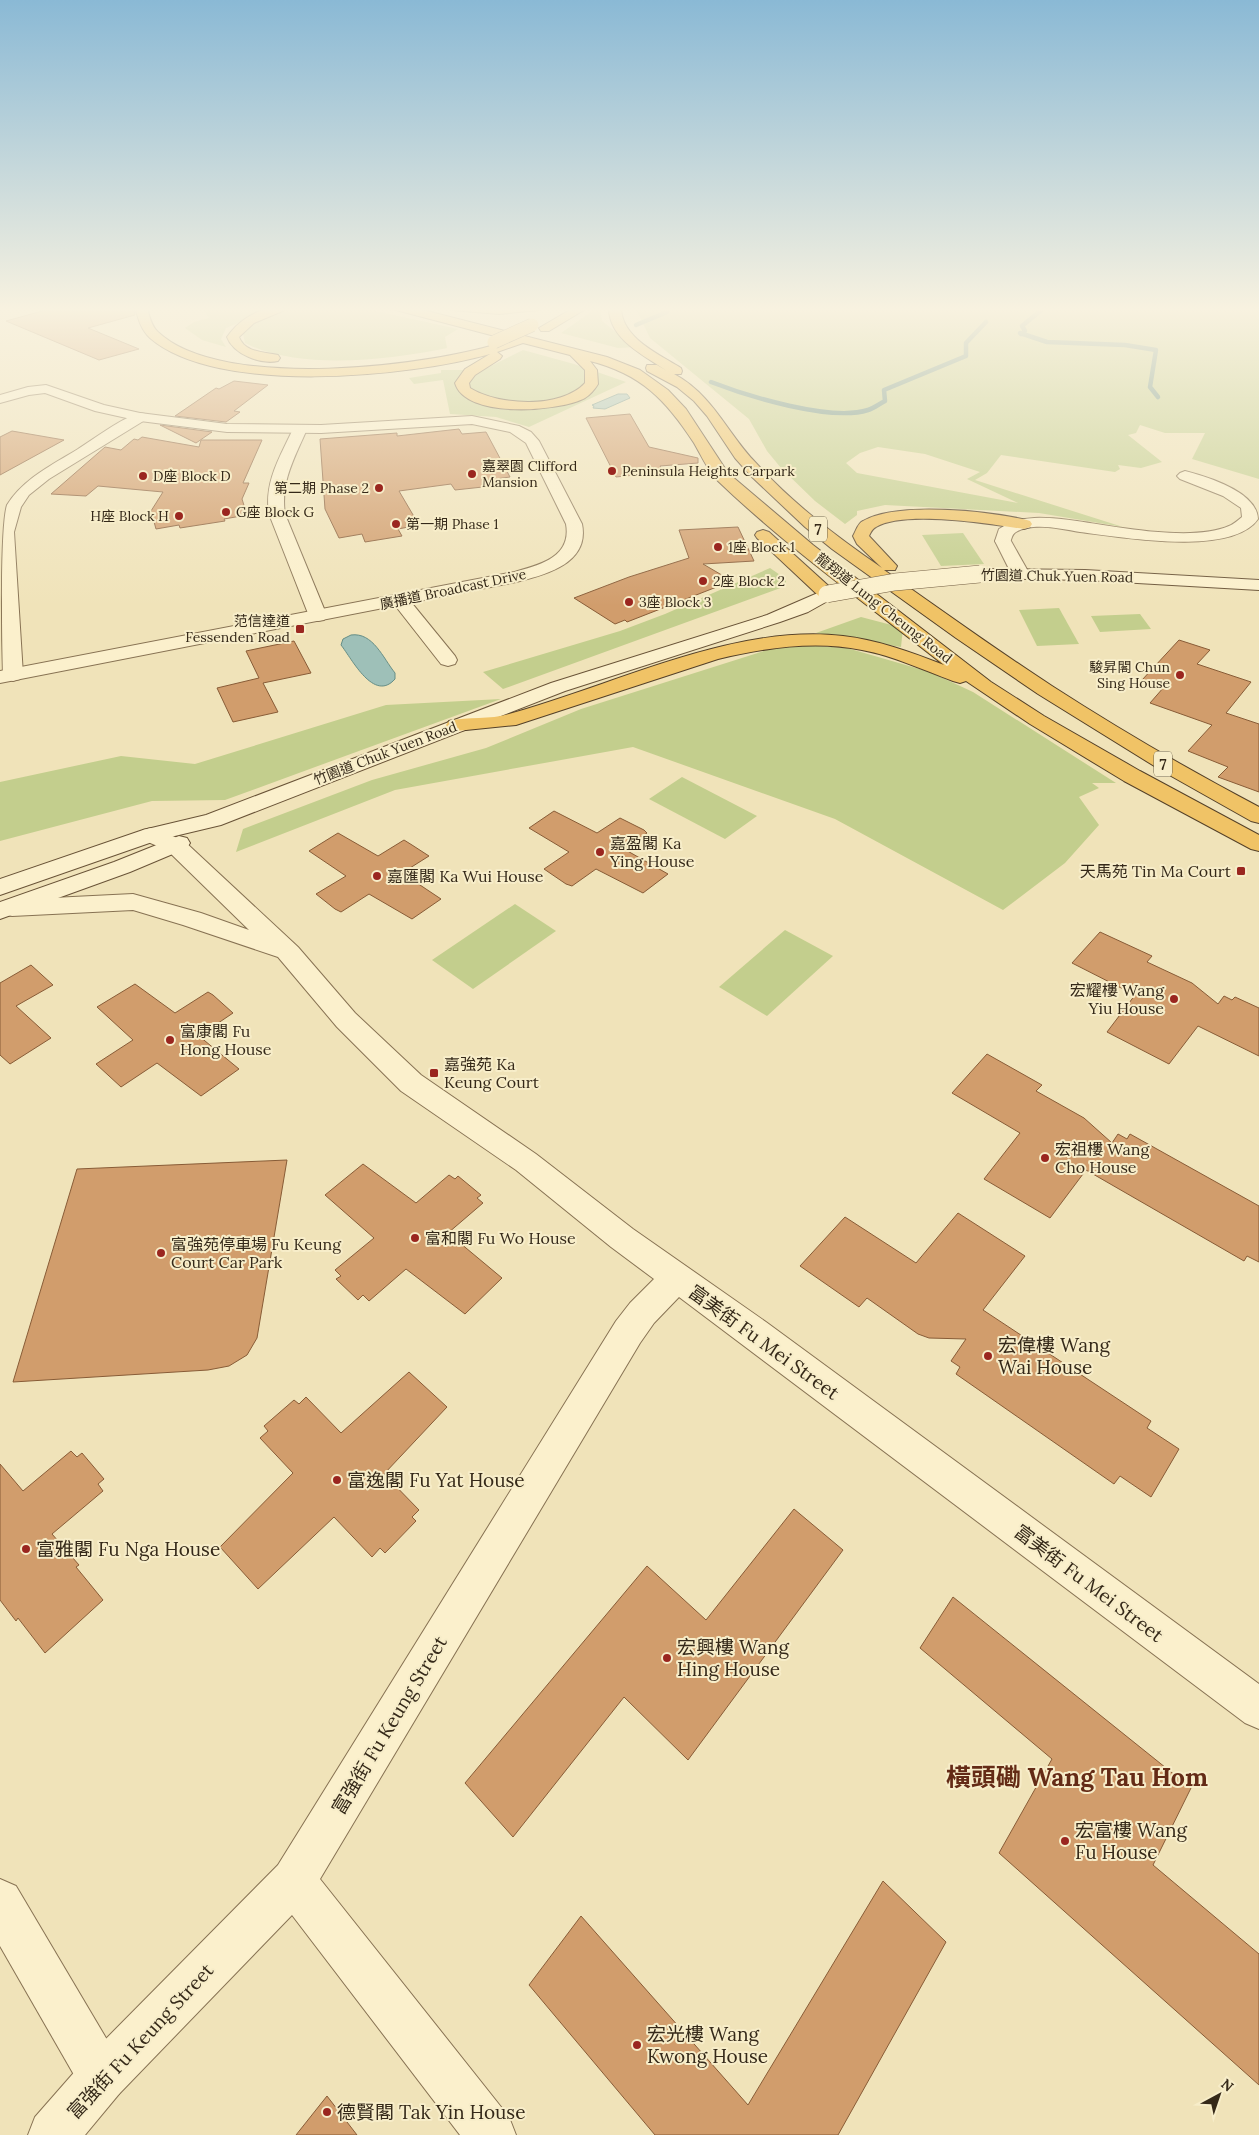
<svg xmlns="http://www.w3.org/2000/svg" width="1259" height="2135" font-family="Lora,'Noto Sans TC',serif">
	<rect width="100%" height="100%" fill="#f0e3b9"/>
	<!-- green -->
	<g fill="#c3ce8d" fill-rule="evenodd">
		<path d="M 201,307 L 367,309 L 458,329 L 445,337 L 447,348 C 388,360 300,371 245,343 L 243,334 L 251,325 L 265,317 L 255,316 L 226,328 L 221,339 L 226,347 L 202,340 L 185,328 L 194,322 L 209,318 Z"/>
		<path d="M 598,307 L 600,307 L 602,321 L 635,347 L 618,348 L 561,333 Z"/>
		<path d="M 635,307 L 1259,307 L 1259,479 L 1192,459 L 1205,433 L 1165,433 L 1140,425 L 1136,433 L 1128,435 L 1162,462 L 1141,468 L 1118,465 L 1120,469 L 1115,472 L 1001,455 L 987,473 L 975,480 L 1123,527 L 1039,513 L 885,505 L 857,511 L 857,515 L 845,524 L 815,501 L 781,468 L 767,451 L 749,419 L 650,338 ZM 878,447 L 925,454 L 980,472 L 967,479 L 1018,503 L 857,473 L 846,463 L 860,453 Z"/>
		<path d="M 523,350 L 574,364 L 626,382 L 529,427 L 496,417 L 450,414 L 443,380 L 414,384 L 409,378 L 441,373 L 441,370 L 483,370 Z"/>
		<path d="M 963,533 L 984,564 L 941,566 L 922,535 Z"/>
		<path d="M 770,568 L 786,579 L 786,586 L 503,689 L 483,672 L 620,631 L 665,614 Z"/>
		<path d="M 1059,608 L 1079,644 L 1037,646 L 1019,610 Z"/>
		<path d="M 1140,614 L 1151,629 L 1100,632 L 1091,616 Z"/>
		<path d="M 861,617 L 903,628 L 901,647 L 816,633 Z"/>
		<path d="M 786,644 L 847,648 L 930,672 L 973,692 L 1116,783 L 1092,783 L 1099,788 L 1079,797 L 1099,825 L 1065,863 L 1003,910 L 835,819 L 633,747 L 395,790 L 236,852 L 243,829 L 372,780 L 486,748 L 581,709 Z"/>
		<path d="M 501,699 L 225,800 L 152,801 L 0,841 L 0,782 L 121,756 L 195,764 L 386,705 Z"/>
		<path d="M 682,777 L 757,816 L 725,839 L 649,799 Z"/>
		<path d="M 515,904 L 556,931 L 473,989 L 432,960 Z"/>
		<path d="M 785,930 L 833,956 L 767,1016 L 719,987 Z"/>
	</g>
	<!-- water -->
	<g fill="#9ec0b8" stroke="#668e86">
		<path d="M 618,394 L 627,394 L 630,398 L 605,409 L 593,408 L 594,406 L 592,405 Z"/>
		<path d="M 351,635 C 373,632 383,658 395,673 L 395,679 C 374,703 352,659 341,645 L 343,639 Z"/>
	</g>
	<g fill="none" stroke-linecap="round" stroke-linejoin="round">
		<!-- stream -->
		<g stroke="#668e86" stroke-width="4.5">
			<path d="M 636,325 L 667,312"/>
			<path d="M 1020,333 L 1047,342 L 1125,345 L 1156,350 L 1150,387 L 1158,397"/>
			<path d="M 1021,334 L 1025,331 L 1022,326 L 1045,307"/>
			<path d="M 711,382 C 747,396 831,422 868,410 C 874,408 879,404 885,401 L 884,390 L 966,356 L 966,343 L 986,322"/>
		</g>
	</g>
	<!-- building -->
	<g fill="#d19d6c" stroke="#885c37">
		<path d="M 57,307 L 133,307 L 135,315 L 88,328 L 139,349 L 99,360 L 6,321 Z"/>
		<path d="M 234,381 L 268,385 L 234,411 L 240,412 L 226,422 L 175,416 L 216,388 L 219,389 Z"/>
		<path d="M 630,414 L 649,447 L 698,458 L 698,463 L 660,466 L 663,472 L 616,477 L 586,418 Z"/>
		<path d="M 160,425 L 212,432 L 196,443 Z"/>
		<path d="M 459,429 L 462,434 L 486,432 L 510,477 L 488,480 L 492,486 L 455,490 L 451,484 L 399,491 L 419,525 L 398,529 L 402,536 L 365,542 L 362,534 L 339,538 L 325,509 L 320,439 L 397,433 L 397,436 Z"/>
		<path d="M 12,431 L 64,440 L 0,475 L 0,437 Z"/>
		<path d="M 142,437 L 199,447 L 201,440 L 262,440 L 243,483 L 249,483 L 242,499 L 247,515 L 224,519 L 225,521 L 180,528 L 179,525 L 156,529 L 151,511 L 163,492 L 98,486 L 86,496 L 51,494 L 105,447 L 121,450 L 134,439 L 138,440 Z"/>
		<path d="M 738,527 L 754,561 L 703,564 L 732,581 L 627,622 L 625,620 L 615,624 L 574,598 L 629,577 L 689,558 L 679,530 Z"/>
		<path d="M 1179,640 L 1210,650 L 1197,664 L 1251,682 L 1226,713 L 1259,724 L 1259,792 L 1218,777 L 1228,767 L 1188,751 L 1212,725 L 1150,703 L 1164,687 L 1142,680 Z"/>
		<path d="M 294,641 L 311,673 L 263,683 L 278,712 L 233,722 L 217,688 L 259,678 L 246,651 Z"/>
		<path d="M 554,811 L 597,833 L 620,818 L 644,830 L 647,833 L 624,849 L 668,874 L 643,893 L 596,869 L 572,886 L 566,884 L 544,869 L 569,852 L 529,828 Z"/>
		<path d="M 338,833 L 378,856 L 404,840 L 412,845 L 429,856 L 402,873 L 441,899 L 412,919 L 369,894 L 341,912 L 335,909 L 316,894 L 346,876 L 309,851 Z"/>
		<path d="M 1100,932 L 1152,956 L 1147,962 L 1192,983 L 1218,1004 L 1224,996 L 1232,1000 L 1235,997 L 1259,1008 L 1259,1056 L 1198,1026 L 1169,1064 L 1107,1032 L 1135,995 L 1072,963 Z"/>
		<path d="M 31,965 L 53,985 L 16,1006 L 51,1038 L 10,1064 L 0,1055 L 0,983 Z"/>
		<path d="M 135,984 L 175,1013 L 208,992 L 213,995 L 233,1013 L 199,1036 L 239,1069 L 201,1096 L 157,1063 L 121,1087 L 96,1064 L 133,1040 L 97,1007 Z"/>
		<path d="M 987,1054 L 1042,1085 L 1036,1091 L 1084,1118 L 1112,1143 L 1118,1134 L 1127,1139 L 1130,1134 L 1259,1206 L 1259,1262 L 1247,1256 L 1244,1261 L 1086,1170 L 1050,1218 L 984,1179 L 1020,1133 L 952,1093 Z"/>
		<path d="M 287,1160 L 257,1338 L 247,1355 L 229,1366 L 208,1370 L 13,1382 L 77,1169 Z"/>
		<path d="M 363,1164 L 416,1203 L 449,1175 L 455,1179 L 458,1176 L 481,1195 L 477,1198 L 483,1203 L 448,1233 L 502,1278 L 465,1314 L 406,1269 L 369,1301 L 363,1295 L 358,1300 L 336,1279 L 341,1276 L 335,1270 L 374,1238 L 325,1195 Z"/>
		<path d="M 958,1213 L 1025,1256 L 983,1310 L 1151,1421 L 1147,1428 L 1179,1449 L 1151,1497 L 1120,1476 L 1114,1484 L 956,1374 L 960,1367 L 951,1361 L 966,1339 L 929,1338 L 918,1334 L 867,1298 L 859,1307 L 800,1266 L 845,1217 L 916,1263 Z"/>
		<path d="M 409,1372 L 447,1407 L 384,1474 L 419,1510 L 412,1517 L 416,1521 L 385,1553 L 380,1548 L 372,1557 L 334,1517 L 258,1589 L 220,1547 L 293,1473 L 260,1438 L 268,1431 L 264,1426 L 294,1400 L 299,1404 L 306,1397 L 341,1433 Z"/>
		<path d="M 71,1451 L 77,1457 L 82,1453 L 104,1479 L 98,1484 L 103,1491 L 52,1534 L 79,1565 L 76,1567 L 103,1600 L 45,1653 L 18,1618 L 16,1621 L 0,1600 L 0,1464 L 23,1491 Z"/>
		<path d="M 794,1509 L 843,1550 L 688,1760 L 624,1697 L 513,1837 L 465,1783 L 647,1566 L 706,1620 Z"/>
		<path d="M 953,1597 L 1191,1788 L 1153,1865 L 1259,1954 L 1259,2085 L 999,1853 L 1052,1759 L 920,1648 Z"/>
		<path d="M 883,1881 L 946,1942 L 838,2135 L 655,2135 L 529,1985 L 581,1916 L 748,2105 Z"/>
		<path d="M 327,2096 L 357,2135 L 296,2135 Z"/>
	</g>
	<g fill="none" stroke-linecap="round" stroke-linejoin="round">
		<!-- minor casing -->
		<g stroke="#877253" stroke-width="2">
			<g id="minor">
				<path d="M 140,413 L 145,414 L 147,417 L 145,420 L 49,479 L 29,495 L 21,507 L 14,532 L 23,675 L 20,679 L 13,681 L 6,679 L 3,675 C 2,643 0,527 7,505 C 23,479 52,465 78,449 C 94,439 123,417 140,413 Z"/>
				<path d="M 300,425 L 305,426 L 307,429 C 295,457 280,482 285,514 L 327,616 L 324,620 L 318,621 L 312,620 L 309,616 L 269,514 C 264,482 280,457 293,429 L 295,426 Z"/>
				<path d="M 1185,471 C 1208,477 1257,492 1258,519 C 1232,557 1120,537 1080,532 C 1061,529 1034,522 1016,532 C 1011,535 1012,540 1009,544 L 997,544 L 995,541 L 999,529 C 1023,513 1051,518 1077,521 C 1117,527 1193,542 1229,526 C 1234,524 1238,520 1242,517 L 1241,508 L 1223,496 L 1180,479 L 1177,476 L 1180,473 Z"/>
				<path d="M 400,595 L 406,596 L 455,656 L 457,660 L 455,664 L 448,666 L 441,664 L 394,604 L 391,600 L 394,596 Z"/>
				<path d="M 0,1879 L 16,1886 L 119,2060 L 126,2077 L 119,2094 L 102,2101 L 85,2094 L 0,1946 Z"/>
			</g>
		</g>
		<!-- tertiary casing -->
		<g stroke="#877253" stroke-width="2">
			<g id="tertiary">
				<path d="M 46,385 L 104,405 L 140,413 L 227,424 L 321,425 L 472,416 L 519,426 L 531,432 L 539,441 L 582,524 C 590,563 546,575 516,582 L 0,683 L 0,671 L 514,572 C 540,565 572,557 566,524 L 526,443 L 510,432 L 472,424 L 321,433 L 227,432 L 140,421 L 95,411 L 45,393 L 29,395 L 0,403 L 0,395 L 28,387 Z"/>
				<path d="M 1003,536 L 1009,538 L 1011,541 L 1029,573 L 1026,577 L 1020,578 L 1014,577 L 1011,573 L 995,541 L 997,538 Z"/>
				<path d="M 151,828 L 183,840 L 298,947 L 355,1013 L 421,1075 L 536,1154 L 633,1229 L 766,1322 L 1259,1684 L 1259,1729 L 1245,1723 L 679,1297 L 654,1323 L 640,1343 L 320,1879 L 509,2117 L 516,2135 L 460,2135 L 292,1915 L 119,2094 L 85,2135 L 28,2135 L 35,2117 L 85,2060 L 278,1865 L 616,1321 L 630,1303 L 654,1279 L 611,1247 L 516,1170 L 401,1091 L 337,1027 L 278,957 L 183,925 L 133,910 L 12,916 L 3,914 L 0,908 L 3,902 L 12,900 L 133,894 L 201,913 L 249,930 L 167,850 L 143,840 L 140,835 L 143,830 Z"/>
			</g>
		</g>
		<!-- secondary casing -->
		<g stroke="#695337" stroke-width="2">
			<g id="secondary">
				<path d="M 980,569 L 1085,570 L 1259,580 L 1259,590 L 1085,580 L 974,578 L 971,574 L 974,570 Z"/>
				<path d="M 827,589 L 833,590 L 836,594 L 833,598 L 808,612 L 780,622 L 565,691 L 221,825 L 158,840 L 0,895 L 0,879 L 143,830 L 206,815 L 551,683 L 767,615 Z"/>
				<path d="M 179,836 L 187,838 L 190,843 L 187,848 L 130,872 L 0,919 L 0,902 L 114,862 Z"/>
			</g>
		</g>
		<!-- trunk casing -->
		<g stroke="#544028" stroke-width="2">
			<g id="trunk">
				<path d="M 135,307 L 147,307 C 149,315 151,326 158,332 C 221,392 433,367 510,340 L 392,309 L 391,307 L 411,307 L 607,357 L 640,370 L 668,390 L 686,409 L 728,473 L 813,545 L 991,682 L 1044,716 L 1140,771 L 1259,835 L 1259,851 L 1251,849 L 1124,781 L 1030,724 L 966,681 L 960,683 L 953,681 C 923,670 894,656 862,650 C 814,640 765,648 718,659 L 516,725 L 456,731 L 449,729 L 446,725 L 449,721 C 468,716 490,720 509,714 C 613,686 734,623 843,636 C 878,640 911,652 944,665 C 868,605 788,548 718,481 C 708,471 701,455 694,443 C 666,400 641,374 590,361 L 597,370 L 598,384 C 595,389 590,395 585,398 C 559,412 465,419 455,383 L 465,369 L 490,354 C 409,377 217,396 150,338 C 141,330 138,318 135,307 ZM 523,343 L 570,355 L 585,370 L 585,383 C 561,409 499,406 470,388 L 469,383 L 475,375 L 500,359 L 502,356 L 497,352 Z"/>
				<path d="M 271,307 L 292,307 L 254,323 L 239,337 C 245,353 265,352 278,355 L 280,358 L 278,361 C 261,365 233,354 227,337 C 238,321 252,313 271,307 Z"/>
				<path d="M 447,307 L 544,307 L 539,310 L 499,314 L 452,310 Z"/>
				<path d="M 575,307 L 589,307 L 549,331 L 541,331 L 539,328 Z"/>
				<path d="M 609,307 L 621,307 C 621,338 659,354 681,368 L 682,371 L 681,374 L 674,374 C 714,396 726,432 756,463 C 793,504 837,537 882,568 L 857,544 L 853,536 C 856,531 858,523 863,521 C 897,501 992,511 1030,521 L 1032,524 L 1030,527 L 1024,529 C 989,524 905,510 876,527 C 872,529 871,532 869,536 L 897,566 L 895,570 L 884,570 C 940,609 995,649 1052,686 C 1120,730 1189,770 1259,807 L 1259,823 L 1251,821 L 1164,772 L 1038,694 L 956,638 L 832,549 L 805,527 L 752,477 L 735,458 L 707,416 L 694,401 L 677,387 L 647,371 L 646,368 L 647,365 L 657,365 L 667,371 C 645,356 608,339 609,307 Z"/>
				<path d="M 763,530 L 769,532 L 833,590 L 836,594 L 833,598 L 827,599 L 821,598 L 757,538 L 755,535 L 757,532 Z"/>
			</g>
		</g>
		<!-- minor -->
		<use href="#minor" fill="#fbf0cc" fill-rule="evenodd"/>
		<!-- tertiary -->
		<use href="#tertiary" fill="#fbf0cc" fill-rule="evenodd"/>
		<!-- secondary -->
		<use href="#secondary" fill="#fbf0cc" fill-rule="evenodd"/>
		<!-- trunk -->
		<use href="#trunk" fill="#f0c366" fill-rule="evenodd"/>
		<!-- secondary-bridge casing -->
		<g stroke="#695337" stroke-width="18" stroke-linecap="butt">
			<path id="secondary-bridge" d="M 827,594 L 895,582 L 980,574"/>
		</g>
		<!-- trunk-bridge casing -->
		<g stroke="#544028" stroke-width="14" stroke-linecap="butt">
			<path id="trunk-bridge" d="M 494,342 L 532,325"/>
		</g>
		<!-- secondary-bridge -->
		<use href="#secondary-bridge" stroke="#fbf0cc" stroke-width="17"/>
		<!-- trunk-bridge -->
		<use href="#trunk-bridge" stroke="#f0c366" stroke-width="13"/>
	</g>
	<!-- sky -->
	<linearGradient id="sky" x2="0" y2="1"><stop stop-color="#8ab9d5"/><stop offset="0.51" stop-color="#f8f2e0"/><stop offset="1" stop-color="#f8f2e0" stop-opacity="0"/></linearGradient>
	<rect width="1259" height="606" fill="url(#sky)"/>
	<!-- markers -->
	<g fill="#9a261f" stroke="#f7edc9" stroke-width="2">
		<circle cx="612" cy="471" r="5"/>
		<circle cx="472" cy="474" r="5"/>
		<circle cx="143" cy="476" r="5"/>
		<circle cx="379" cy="488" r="5"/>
		<circle cx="226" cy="512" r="5"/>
		<circle cx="179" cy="516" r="5"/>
		<circle cx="396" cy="524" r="5"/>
		<circle cx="718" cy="547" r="5"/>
		<circle cx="703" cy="581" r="5"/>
		<circle cx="629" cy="602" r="5"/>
		<rect x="295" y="624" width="10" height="10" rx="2.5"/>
		<circle cx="1180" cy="675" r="5"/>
		<circle cx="600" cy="852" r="5"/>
		<rect x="1236" y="866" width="10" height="10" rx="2.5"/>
		<circle cx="377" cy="876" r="5"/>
		<circle cx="1174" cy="999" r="5"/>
		<circle cx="170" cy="1040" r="5"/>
		<rect x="429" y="1068" width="10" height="10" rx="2.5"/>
		<circle cx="1045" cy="1158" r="5"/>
		<circle cx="415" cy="1238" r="5"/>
		<circle cx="161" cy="1253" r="5"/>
		<circle cx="988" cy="1356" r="5"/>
		<circle cx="337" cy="1480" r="5"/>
		<circle cx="26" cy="1549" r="5"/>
		<circle cx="667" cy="1658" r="5"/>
		<circle cx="1065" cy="1841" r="5"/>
		<circle cx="637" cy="2045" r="5"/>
		<circle cx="327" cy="2112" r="5"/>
	</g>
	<g text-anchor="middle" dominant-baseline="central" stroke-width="4" stroke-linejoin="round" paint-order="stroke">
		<!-- far-poi labels -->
		<g font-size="14" fill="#352919" stroke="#f7edc9" text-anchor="start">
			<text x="482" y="466">嘉翠園 Clifford<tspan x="482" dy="16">Mansion</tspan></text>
			<text x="622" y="471">Peninsula Heights Carpark</text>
			<text x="153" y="476">D座 Block D</text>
			<text x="369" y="488" text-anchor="end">第二期 Phase 2</text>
			<text x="236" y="512">G座 Block G</text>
			<text x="169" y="516" text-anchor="end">H座 Block H</text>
			<text x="406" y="524">第一期 Phase 1</text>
			<text x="728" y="547">1座 Block 1</text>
			<text x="713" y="581">2座 Block 2</text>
			<text x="639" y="602">3座 Block 3</text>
			<text x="290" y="621" text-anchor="end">范信達道<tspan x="290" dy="16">Fessenden Road</tspan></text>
			<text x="1170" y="667" text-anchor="end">駿昇閣 Chun<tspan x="1170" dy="16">Sing House</tspan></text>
		</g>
		<!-- far-street labels -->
		<g font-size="14" fill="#352919" stroke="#f7edc9">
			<text transform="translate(1057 576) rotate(1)">竹園道 Chuk Yuen Road</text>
			<text transform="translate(453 589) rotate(-12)">廣播道 Broadcast Drive</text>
			<text transform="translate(884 608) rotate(38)">龍翔道 Lung Cheung Road</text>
			<text transform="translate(385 753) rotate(-21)">竹園道 Chuk Yuen Road</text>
		</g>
		<!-- shield labels -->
		<g fill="#f7edc9" stroke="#6f644e" stroke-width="1">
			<rect x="809" y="516.5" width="18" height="25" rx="4"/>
			<rect x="1154" y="751.5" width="18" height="25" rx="4"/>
		</g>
		<g font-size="15" font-weight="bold" fill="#352919">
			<text x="818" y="529">7</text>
			<text x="1163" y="764">7</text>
		</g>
		<!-- poi labels -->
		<g font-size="16" fill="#352919" stroke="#f7edc9" text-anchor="start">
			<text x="610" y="843">嘉盈閣 Ka<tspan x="610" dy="18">Ying House</tspan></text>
			<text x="1231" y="871" text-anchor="end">天馬苑 Tin Ma Court</text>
			<text x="387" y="876">嘉匯閣 Ka Wui House</text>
			<text x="1164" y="990" text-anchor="end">宏耀樓 Wang<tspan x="1164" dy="18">Yiu House</tspan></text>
			<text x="180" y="1031">富康閣 Fu<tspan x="180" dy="18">Hong House</tspan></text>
			<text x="444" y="1064">嘉強苑 Ka<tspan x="444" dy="18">Keung Court</tspan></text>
			<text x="1055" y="1149">宏祖樓 Wang<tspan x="1055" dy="18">Cho House</tspan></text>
			<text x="425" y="1238">富和閣 Fu Wo House</text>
			<text x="171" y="1244">富強苑停車場 Fu Keung<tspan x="171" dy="18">Court Car Park</tspan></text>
		</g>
		<!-- near-street labels -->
		<g font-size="19" fill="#352919" stroke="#f7edc9">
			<text transform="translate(764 1342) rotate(36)">富美街 Fu Mei Street</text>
			<text transform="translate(1089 1583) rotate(37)">富美街 Fu Mei Street</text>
			<text transform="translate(389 1725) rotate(-59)">富強街 Fu Keung Street</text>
			<text transform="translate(140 2041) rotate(-47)">富強街 Fu Keung Street</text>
		</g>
		<!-- near-poi labels -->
		<g font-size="19" fill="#352919" stroke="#f7edc9" text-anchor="start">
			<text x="998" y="1345">宏偉樓 Wang<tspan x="998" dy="22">Wai House</tspan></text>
			<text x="347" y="1480">富逸閣 Fu Yat House</text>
			<text x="36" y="1549">富雅閣 Fu Nga House</text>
			<text x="677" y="1647">宏興樓 Wang<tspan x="677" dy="22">Hing House</tspan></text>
			<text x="1075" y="1830">宏富樓 Wang<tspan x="1075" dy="22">Fu House</tspan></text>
			<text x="647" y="2034">宏光樓 Wang<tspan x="647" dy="22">Kwong House</tspan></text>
			<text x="337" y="2112">德賢閣 Tak Yin House</text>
		</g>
		<!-- near-district labels -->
		<g font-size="25" font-weight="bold" fill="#642b16" stroke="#f7edc9">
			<text x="1077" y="1777">橫頭磡 Wang Tau Hom</text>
		</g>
	</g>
	<!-- north arrow -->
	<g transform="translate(1219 2095) rotate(40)" stroke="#f7edc9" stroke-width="4" paint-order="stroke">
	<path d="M0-4L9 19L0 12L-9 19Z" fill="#352919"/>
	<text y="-8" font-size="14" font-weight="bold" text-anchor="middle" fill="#352919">N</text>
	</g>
</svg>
